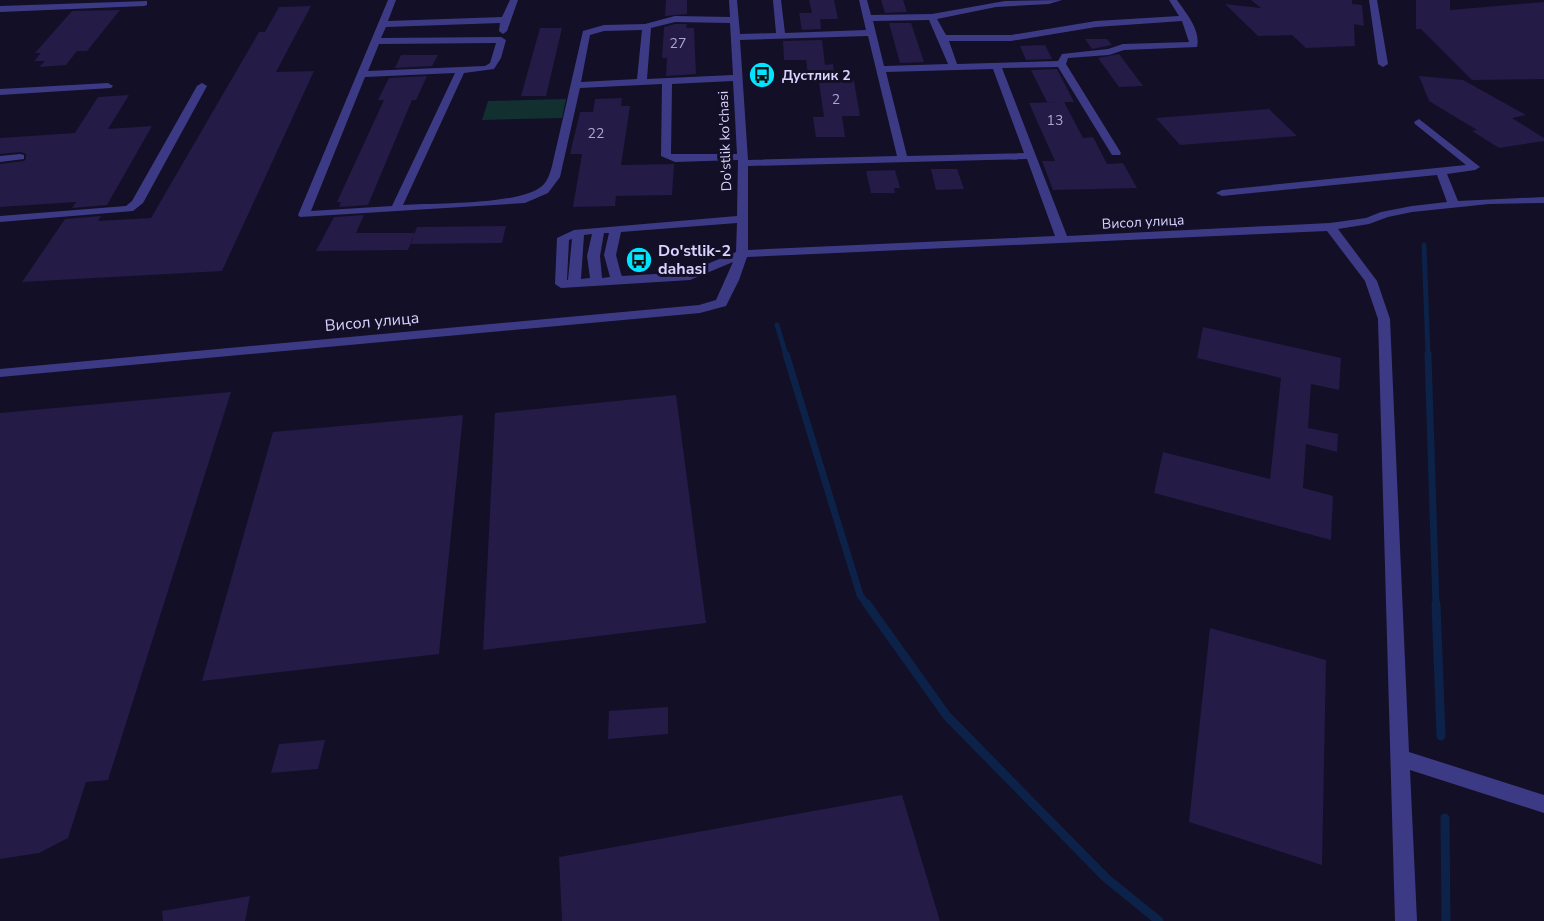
<svg xmlns="http://www.w3.org/2000/svg" width="1544" height="921" font-family="'Nunito Sans',sans-serif">
	<rect width="100%" height="100%" fill="#130f26"/>
	<!-- green -->
	<path fill="#12302f" d="M 566,99 L 562,118 L 482,120 L 488,101 Z"/>
	<g fill="none" stroke-linecap="round" stroke-linejoin="round">
		<!-- stream-far2 -->
		<g stroke="#0c2248" stroke-width="5">
			<path d="M 1424,245 L 1428,355"/>
			<path d="M 777,325 L 786,355"/>
		</g>
		<!-- stream-far1 -->
		<g stroke="#0c2248" stroke-width="7">
			<path d="M 786,354 L 860,595 L 868,606"/>
			<path d="M 1428,354 L 1436,606"/>
		</g>
		<!-- stream -->
		<g stroke="#0c2248" stroke-width="9">
			<path d="M 867,604 L 947,716 L 1106,878 L 1159,921"/>
			<path d="M 1436,604 L 1441,736"/>
			<path d="M 1445,818 L 1446,921"/>
		</g>
	</g>
	<!-- building -->
	<g fill="#241b47">
		<path d="M 666,0 L 687,0 L 687,14 L 665,16 Z"/>
		<path d="M 809,0 L 834,0 L 838,19 L 820,19 L 821,29 L 802,30 L 799,13 L 812,13 Z"/>
		<path d="M 881,0 L 903,0 L 907,12 L 885,13 Z"/>
		<path d="M 1251,0 L 1352,0 L 1352,4 L 1362,5 L 1364,26 L 1354,24 L 1355,46 L 1306,48 L 1292,35 L 1258,36 L 1225,4 L 1261,8 Z"/>
		<path d="M 1416,0 L 1450,0 L 1450,10 L 1544,2 L 1544,79 L 1472,80 L 1421,29 L 1416,29 Z"/>
		<path d="M 311,6 L 276,72 L 314,71 L 222,271 L 22,282 L 65,219 L 101,216 L 98,221 L 151,218 L 259,32 L 265,32 L 279,7 Z"/>
		<path d="M 120,10 L 87,51 L 77,51 L 66,65 L 39,67 L 45,61 L 34,61 L 41,53 L 35,53 L 72,11 Z"/>
		<path d="M 889,23 L 911,23 L 924,62 L 900,63 Z"/>
		<path d="M 675,24 L 687,24 L 686,28 L 694,28 L 696,74 L 666,76 L 667,58 L 662,58 L 664,27 Z"/>
		<path d="M 540,28 L 562,28 L 546,96 L 521,96 Z"/>
		<path d="M 1085,39 L 1107,39 L 1112,45 L 1092,49 Z"/>
		<path d="M 822,40 L 825,65 L 833,64 L 835,81 L 854,81 L 860,116 L 842,116 L 845,137 L 816,137 L 813,117 L 824,117 L 819,82 L 809,82 L 806,60 L 784,60 L 783,41 Z"/>
		<path d="M 1045,45 L 1052,59 L 1026,60 L 1020,46 Z"/>
		<path d="M 1119,54 L 1143,86 L 1119,87 L 1098,58 Z"/>
		<path d="M 401,55 L 438,55 L 432,66 L 395,68 Z"/>
		<path d="M 1057,69 L 1074,102 L 1064,102 L 1083,138 L 1093,137 L 1107,164 L 1123,163 L 1137,188 L 1053,190 L 1042,161 L 1055,161 L 1029,103 L 1057,102 L 1047,102 L 1031,70 Z"/>
		<path d="M 427,76 L 416,100 L 412,100 L 368,205 L 339,207 L 341,202 L 337,202 L 384,100 L 378,100 L 389,78 Z"/>
		<path d="M 1419,76 L 1463,80 L 1526,115 L 1512,118 L 1544,138 L 1544,141 L 1499,148 L 1472,131 L 1477,130 L 1429,101 Z"/>
		<path d="M 129,95 L 108,129 L 152,126 L 107,205 L 72,208 L 76,202 L 0,207 L 0,164 L 24,161 L 26,159 L 26,154 L 21,152 L 0,154 L 0,138 L 75,133 L 98,97 Z"/>
		<path d="M 622,98 L 621,106 L 630,106 L 621,165 L 674,164 L 672,195 L 616,196 L 615,206 L 573,207 L 582,154 L 570,154 L 580,112 L 593,112 L 595,99 Z"/>
		<path d="M 1269,109 L 1297,136 L 1180,145 L 1156,118 Z"/>
		<path d="M 931,169 L 957,169 L 964,189 L 936,190 Z"/>
		<path d="M 895,170 L 900,188 L 894,188 L 895,193 L 871,193 L 866,171 Z"/>
		<path d="M 364,215 L 356,233 L 415,233 L 408,250 L 316,251 L 334,217 Z"/>
		<path d="M 506,226 L 502,243 L 411,244 L 417,227 Z"/>
		<path d="M 1203,327 L 1341,358 L 1339,390 L 1311,384 L 1308,428 L 1338,434 L 1337,452 L 1306,444 L 1303,488 L 1333,496 L 1331,540 L 1154,493 L 1163,452 L 1270,479 L 1281,378 L 1197,358 Z"/>
		<path d="M 231,392 L 108,780 L 86,782 L 68,838 L 39,853 L 0,859 L 0,413 Z"/>
		<path d="M 676,395 L 706,623 L 483,650 L 495,413 Z"/>
		<path d="M 463,415 L 439,654 L 202,681 L 273,432 Z"/>
		<path d="M 1210,628 L 1326,660 L 1322,865 L 1189,822 Z"/>
		<path d="M 668,707 L 668,734 L 608,739 L 609,711 Z"/>
		<path d="M 325,740 L 318,769 L 271,773 L 279,744 Z"/>
		<path d="M 902,795 L 940,921 L 562,921 L 559,857 Z"/>
		<path d="M 250,896 L 245,921 L 163,921 L 162,911 Z"/>
	</g>
	<g fill="none" stroke-linecap="round" stroke-linejoin="round">
		<!-- minor -->
		<g fill="#3d3a85" fill-rule="evenodd">
			<path d="M 388,0 L 396,0 L 388,21 L 502,17 L 510,0 L 518,0 L 507,31 L 503,34 L 499,31 L 500,23 L 386,27 L 381,38 L 501,37 L 506,40 L 501,58 L 494,69 L 464,73 L 403,205 C 434,203 521,205 542,186 C 548,181 550,173 552,166 L 583,31 L 604,25 L 645,24 L 675,16 L 730,17 L 729,0 L 737,0 L 740,34 L 776,33 L 773,0 L 781,0 L 785,33 L 866,30 L 859,0 L 867,0 L 871,15 L 932,14 L 1005,1 L 1062,0 L 1049,4 L 996,7 L 937,19 L 946,35 L 1011,35 L 1096,21 L 1179,16 L 1169,0 L 1177,0 C 1186,13 1201,30 1197,47 L 1124,50 L 1109,55 L 1068,58 L 1066,64 L 1121,153 L 1120,155 L 1112,155 L 1058,67 L 1002,68 L 1067,236 L 1330,223 L 1366,218 L 1381,212 L 1412,206 L 1447,202 L 1437,175 L 1222,196 L 1216,193 L 1222,190 L 1466,165 L 1415,124 L 1414,122 L 1419,119 L 1480,167 L 1475,170 L 1447,174 L 1458,201 L 1544,197 L 1544,203 L 1489,204 L 1412,212 L 1388,217 L 1369,224 L 1338,229 L 1377,281 L 1390,319 L 1409,752 L 1544,795 L 1544,813 L 1410,770 L 1417,921 L 1395,921 L 1378,319 L 1365,281 L 1327,231 L 747,257 L 739,280 L 726,306 L 700,313 L 0,377 L 0,369 L 699,305 L 716,300 L 733,262 L 690,280 L 561,288 L 555,284 L 557,238 L 574,230 L 737,216 L 738,160 L 675,162 L 661,156 L 662,84 L 580,88 L 560,177 L 548,193 L 525,203 L 300,217 L 298,215 ZM 929,20 L 948,64 L 884,66 L 873,21 ZM 1182,21 L 1189,42 L 1123,44 L 1108,49 L 1062,54 L 1058,61 L 957,64 L 949,41 L 1011,41 L 1096,27 ZM 675,22 L 730,23 L 733,75 L 647,79 L 651,28 ZM 642,30 L 637,79 L 581,82 L 590,35 L 604,31 ZM 868,36 L 897,156 L 748,160 L 740,40 ZM 496,43 L 490,63 L 485,66 L 368,71 L 379,44 ZM 993,69 L 1024,153 L 907,156 L 886,72 ZM 455,73 L 392,206 L 311,211 L 365,77 ZM 733,81 L 737,154 L 671,154 L 672,84 ZM 1027,159 L 1055,236 L 748,250 L 748,166 ZM 737,223 L 736,252 L 688,272 L 622,276 L 621,274 L 616,255 L 621,232 ZM 604,233 L 609,233 L 604,255 L 610,277 L 602,278 L 600,256 ZM 592,234 L 587,256 L 590,278 L 581,279 L 584,235 ZM 572,239 L 568,280 L 567,280 L 569,240 Z"/>
			<path d="M 1369,0 L 1377,0 L 1388,64 L 1383,67 L 1378,64 Z"/>
			<path d="M 147,1 L 147,5 L 144,6 L 0,12 L 0,6 Z"/>
			<path d="M 108,83 L 113,86 L 111,88 L 0,95 L 0,89 Z"/>
			<path d="M 202,83 L 207,86 L 143,203 L 133,211 L 0,222 L 0,216 L 126,206 L 132,201 L 197,86 Z"/>
			<path d="M 20,154 L 24,155 L 24,159 L 0,162 L 0,156 Z"/>
		</g>
	</g>
	<!-- icons -->
	<defs>
		<g id="bus-disc" transform="scale(1.35)"><circle r="9.5" fill="#00e5ff" stroke="#130f26"/><path d="M-5-6H5V4H4V6H2V4H-2V6H-4V4H-5ZM-3.5-4V0h7V-4ZM-3.5 1.2v1.5H-2V1.2ZM2 1.2v1.5H3.5V1.2Z" fill="#111"/></g>
	</defs>
	<g fill-rule="evenodd">
		<use href="#bus-disc" x="762" y="75"/>
		<use href="#bus-disc" x="639" y="260"/>
	</g>
	<g text-anchor="middle" dominant-baseline="central" stroke-width="6" stroke-linejoin="round" paint-order="stroke">
		<!-- number labels -->
		<g font-size="14" fill="#aca6d1">
			<text x="678" y="43">27</text>
			<text x="836" y="99">2</text>
			<text x="1055" y="120">13</text>
			<text x="596" y="133">22</text>
		</g>
		<!-- far-poi labels -->
		<g font-size="14" font-weight="bold" fill="#d9d4ff" stroke="#130f26" text-anchor="start">
			<text x="782" y="75">Дустлик 2</text>
		</g>
		<!-- far-street labels -->
		<g font-size="14" fill="#d9d4ff" stroke="#130f26">
			<text transform="translate(725 141) rotate(-92)">Do'stlik ko'chasi</text>
			<text transform="translate(1143 222) rotate(-3)">Висол улица</text>
		</g>
		<!-- poi labels -->
		<g font-size="16" font-weight="bold" fill="#d9d4ff" stroke="#130f26" text-anchor="start">
			<text x="658" y="251">Do'stlik-2<tspan x="658" dy="18">dahasi</tspan></text>
		</g>
		<!-- street labels -->
		<g font-size="16" fill="#d9d4ff" stroke="#130f26">
			<text transform="translate(372 322) rotate(-5)">Висол улица</text>
		</g>
	</g>
</svg>
